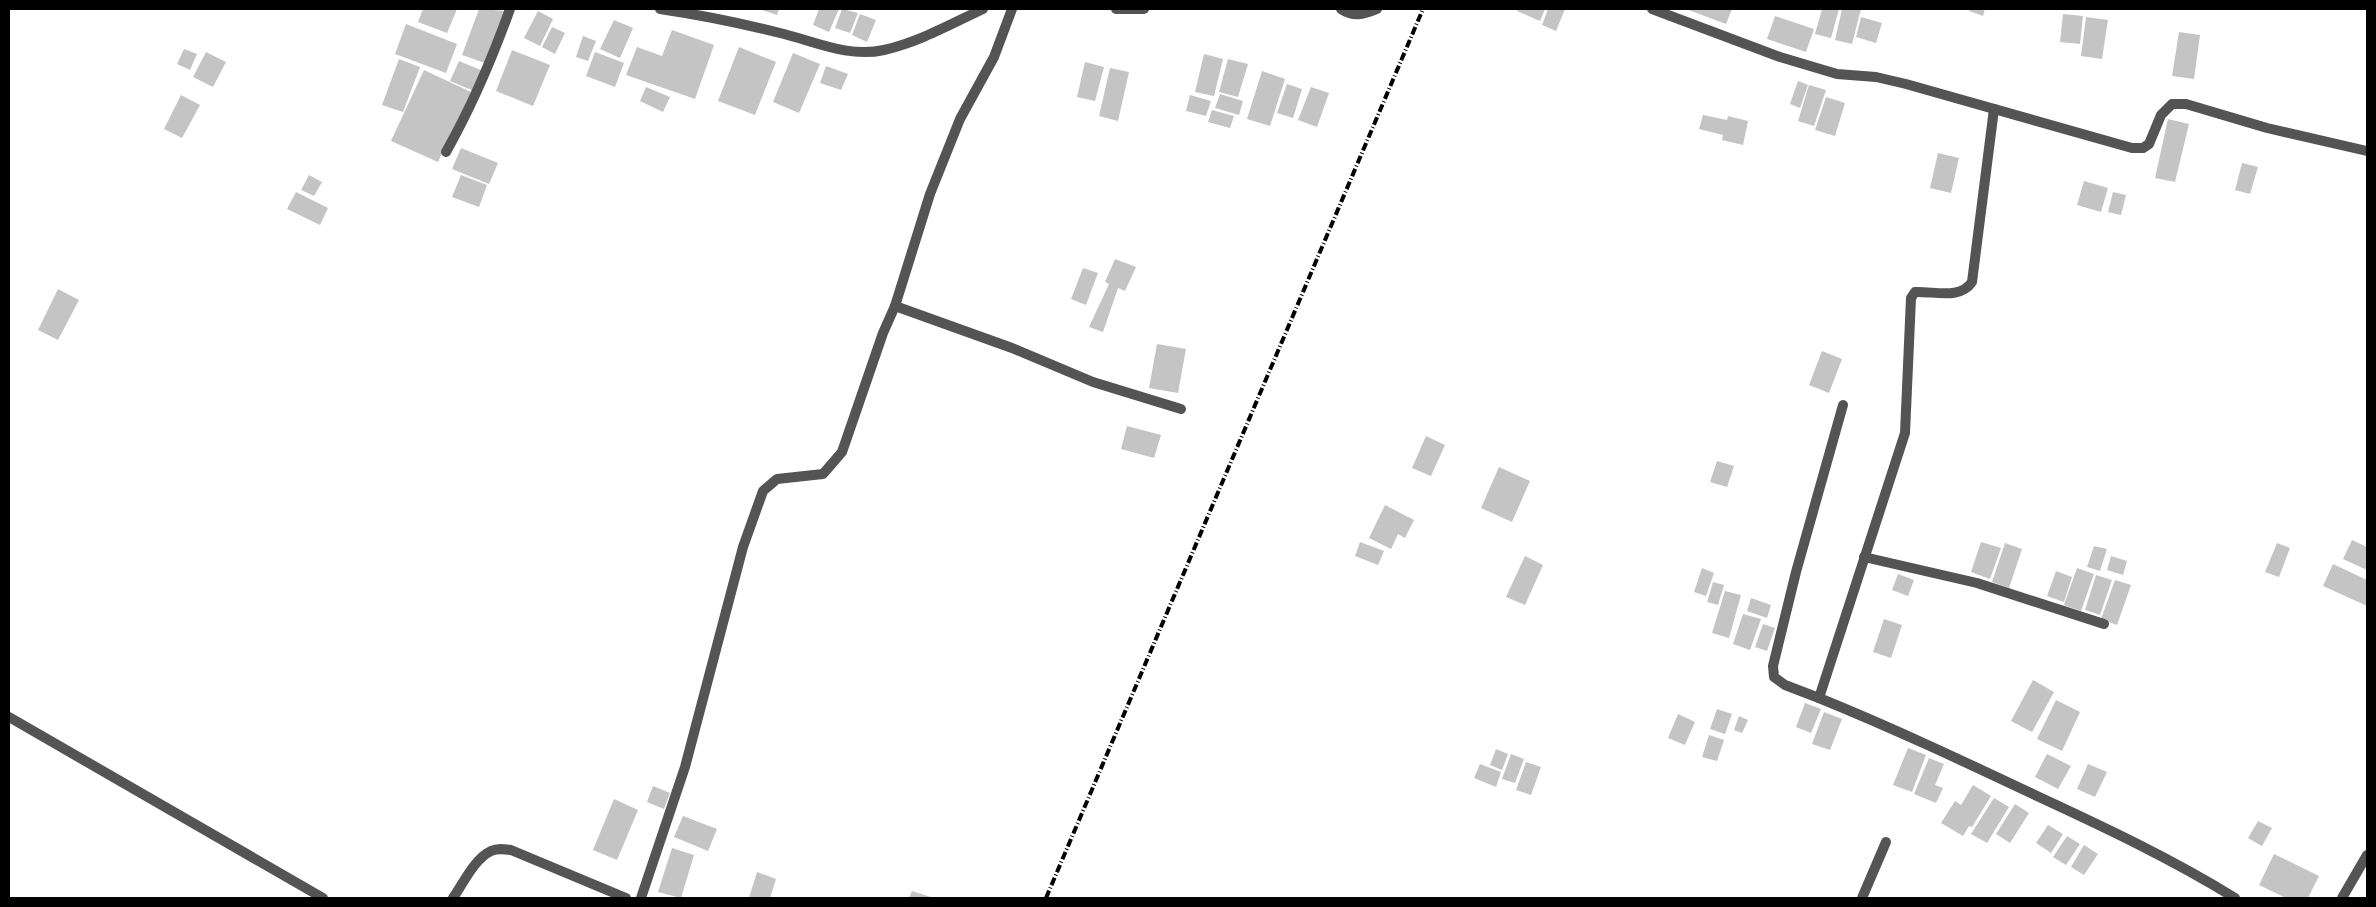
<svg xmlns="http://www.w3.org/2000/svg" width="2376" height="907" font-family="'Fira Sans Condensed',sans-serif">
	<rect width="100%" height="100%" fill="#fff"/>
	<!-- building -->
	<g fill="#c4c4c4">
		<path d="M 423,9 L 457,9 L 447,33 L 418,22 Z"/>
		<path d="M 479,9 L 505,11 L 485,63 L 462,55 Z"/>
		<path d="M 759,9 L 779,9 L 777,15 Z"/>
		<path d="M 819,9 L 839,9 L 829,32 L 813,25 Z"/>
		<path d="M 842,9 L 858,13 L 850,33 L 835,28 Z"/>
		<path d="M 1519,9 L 1545,9 L 1540,21 L 1517,11 Z"/>
		<path d="M 1548,9 L 1565,9 L 1556,31 L 1542,25 Z"/>
		<path d="M 1686,9 L 1732,9 L 1726,24 Z"/>
		<path d="M 1822,9 L 1839,9 L 1831,38 L 1815,34 Z"/>
		<path d="M 1842,9 L 1861,9 L 1852,44 L 1835,40 Z"/>
		<path d="M 1970,9 L 1985,9 L 1983,16 L 1969,11 Z"/>
		<path d="M 538,11 L 553,19 L 540,46 L 524,38 Z"/>
		<path d="M 860,14 L 876,20 L 867,42 L 852,35 Z"/>
		<path d="M 2063,14 L 2083,16 L 2080,44 L 2060,42 Z"/>
		<path d="M 1775,16 L 1814,29 L 1806,52 L 1767,39 Z"/>
		<path d="M 1861,17 L 1882,23 L 1876,43 L 1856,37 Z"/>
		<path d="M 2086,17 L 2108,20 L 2102,59 L 2081,56 Z"/>
		<path d="M 614,20 L 633,28 L 620,58 L 600,49 Z"/>
		<path d="M 406,24 L 457,44 L 446,73 L 395,54 Z"/>
		<path d="M 552,27 L 565,33 L 555,54 L 542,47 Z"/>
		<path d="M 672,30 L 714,45 L 695,99 L 626,75 L 637,47 L 662,56 Z"/>
		<path d="M 2179,32 L 2200,35 L 2194,79 L 2172,76 Z"/>
		<path d="M 583,36 L 596,41 L 588,61 L 576,57 Z"/>
		<path d="M 739,47 L 776,62 L 755,115 L 718,101 Z"/>
		<path d="M 184,49 L 197,54 L 190,70 L 177,64 Z"/>
		<path d="M 512,50 L 550,65 L 533,106 L 496,91 Z"/>
		<path d="M 206,52 L 226,62 L 213,87 L 193,77 Z"/>
		<path d="M 595,52 L 624,63 L 615,87 L 586,76 Z"/>
		<path d="M 793,53 L 820,64 L 799,113 L 773,102 Z"/>
		<path d="M 1204,54 L 1223,59 L 1214,96 L 1195,92 Z"/>
		<path d="M 399,59 L 420,67 L 403,112 L 382,105 Z"/>
		<path d="M 1228,59 L 1248,64 L 1238,97 L 1219,92 Z"/>
		<path d="M 459,61 L 483,71 L 474,91 L 450,81 Z"/>
		<path d="M 1085,62 L 1104,67 L 1095,101 L 1077,97 Z"/>
		<path d="M 826,66 L 848,74 L 841,90 L 820,83 Z"/>
		<path d="M 1110,68 L 1129,72 L 1118,121 L 1099,116 Z"/>
		<path d="M 424,70 L 471,92 L 438,162 L 391,141 Z"/>
		<path d="M 1262,71 L 1285,79 L 1270,126 L 1247,119 Z"/>
		<path d="M 1798,81 L 1808,85 L 1800,108 L 1790,104 Z"/>
		<path d="M 1287,84 L 1302,89 L 1293,118 L 1277,113 Z"/>
		<path d="M 1809,85 L 1826,90 L 1814,126 L 1798,121 Z"/>
		<path d="M 646,87 L 670,97 L 663,112 L 640,101 Z"/>
		<path d="M 1311,87 L 1329,93 L 1317,127 L 1298,120 Z"/>
		<path d="M 1220,94 L 1243,101 L 1239,115 L 1215,108 Z"/>
		<path d="M 181,95 L 200,105 L 182,138 L 164,129 Z"/>
		<path d="M 1190,95 L 1211,101 L 1206,116 L 1186,111 Z"/>
		<path d="M 1826,97 L 1845,103 L 1835,136 L 1815,130 Z"/>
		<path d="M 1212,110 L 1234,116 L 1230,128 L 1208,122 Z"/>
		<path d="M 1703,115 L 1727,120 L 1728,116 L 1748,121 L 1743,145 L 1722,140 L 1723,135 L 1699,129 Z"/>
		<path d="M 2168,119 L 2189,124 L 2175,182 L 2155,178 Z"/>
		<path d="M 461,148 L 498,163 L 489,184 L 452,169 Z"/>
		<path d="M 1938,153 L 1959,158 L 1951,193 L 1930,188 Z"/>
		<path d="M 2242,163 L 2258,167 L 2250,194 L 2235,190 Z"/>
		<path d="M 309,175 L 322,182 L 314,196 L 301,190 Z"/>
		<path d="M 461,175 L 487,185 L 479,207 L 452,197 Z"/>
		<path d="M 2084,181 L 2108,188 L 2101,212 L 2077,205 Z"/>
		<path d="M 296,192 L 328,208 L 320,225 L 287,209 Z"/>
		<path d="M 2113,192 L 2126,195 L 2121,215 L 2108,212 Z"/>
		<path d="M 1115,259 L 1136,267 L 1125,291 L 1118,288 L 1103,332 L 1089,327 L 1109,284 L 1105,282 Z"/>
		<path d="M 1083,268 L 1098,273 L 1086,305 L 1071,299 Z"/>
		<path d="M 58,289 L 79,300 L 58,340 L 38,330 Z"/>
		<path d="M 1157,344 L 1186,349 L 1178,393 L 1149,388 Z"/>
		<path d="M 1822,351 L 1842,359 L 1829,393 L 1809,385 Z"/>
		<path d="M 1127,426 L 1161,435 L 1154,458 L 1121,449 Z"/>
		<path d="M 1426,436 L 1445,445 L 1431,476 L 1412,468 Z"/>
		<path d="M 1717,461 L 1734,466 L 1727,487 L 1710,482 Z"/>
		<path d="M 1499,467 L 1530,481 L 1512,522 L 1481,508 Z"/>
		<path d="M 1385,505 L 1414,520 L 1405,538 L 1398,534 L 1391,549 L 1369,538 Z"/>
		<path d="M 2352,540 L 2367,547 L 2367,570 L 2343,559 Z"/>
		<path d="M 1360,542 L 1384,551 L 1378,565 L 1355,556 Z"/>
		<path d="M 1981,542 L 2001,548 L 1990,579 L 1971,572 Z"/>
		<path d="M 2005,543 L 2022,549 L 2009,588 L 1992,582 Z"/>
		<path d="M 2277,543 L 2290,548 L 2279,577 L 2265,572 Z"/>
		<path d="M 2094,546 L 2107,549 L 2100,571 L 2087,567 Z"/>
		<path d="M 1525,556 L 1543,565 L 1525,605 L 1506,597 Z"/>
		<path d="M 2111,556 L 2127,561 L 2123,575 L 2107,570 Z"/>
		<path d="M 2333,564 L 2367,580 L 2367,606 L 2323,586 Z"/>
		<path d="M 1702,568 L 1714,573 L 1706,596 L 1694,592 Z"/>
		<path d="M 2077,568 L 2094,574 L 2081,611 L 2064,605 Z"/>
		<path d="M 2056,571 L 2072,577 L 2064,602 L 2047,596 Z"/>
		<path d="M 1898,574 L 1914,580 L 1908,596 L 1892,590 Z"/>
		<path d="M 2096,575 L 2112,580 L 2100,615 L 2085,610 Z"/>
		<path d="M 2115,580 L 2131,585 L 2117,625 L 2101,619 Z"/>
		<path d="M 1713,582 L 1724,585 L 1718,605 L 1707,602 Z"/>
		<path d="M 1725,591 L 1741,595 L 1729,638 L 1712,633 Z"/>
		<path d="M 1751,598 L 1771,605 L 1767,618 L 1747,611 Z"/>
		<path d="M 1743,614 L 1761,619 L 1750,650 L 1733,644 Z"/>
		<path d="M 1884,619 L 1902,625 L 1891,658 L 1873,652 Z"/>
		<path d="M 1763,624 L 1775,628 L 1767,651 L 1755,647 Z"/>
		<path d="M 2033,680 L 2054,692 L 2032,732 L 2011,721 Z"/>
		<path d="M 2056,700 L 2080,712 L 2062,751 L 2037,739 Z"/>
		<path d="M 1805,703 L 1821,709 L 1811,733 L 1796,727 Z"/>
		<path d="M 1717,709 L 1732,714 L 1725,734 L 1710,729 Z"/>
		<path d="M 1824,712 L 1842,719 L 1830,750 L 1812,744 Z"/>
		<path d="M 1678,714 L 1695,722 L 1685,745 L 1668,738 Z"/>
		<path d="M 1739,716 L 1748,720 L 1742,733 L 1734,730 Z"/>
		<path d="M 1709,735 L 1724,740 L 1717,761 L 1702,757 Z"/>
		<path d="M 1908,748 L 1926,755 L 1912,792 L 1893,785 Z"/>
		<path d="M 1496,749 L 1508,754 L 1502,770 L 1490,765 Z"/>
		<path d="M 1511,754 L 1524,759 L 1515,783 L 1502,779 Z"/>
		<path d="M 2047,754 L 2071,766 L 2058,789 L 2035,777 Z"/>
		<path d="M 1929,758 L 1944,764 L 1935,785 L 1943,788 L 1936,803 L 1914,794 Z"/>
		<path d="M 1526,762 L 1541,767 L 1531,795 L 1516,790 Z"/>
		<path d="M 1480,764 L 1501,772 L 1496,787 L 1474,778 Z"/>
		<path d="M 2088,764 L 2107,772 L 2095,797 L 2077,789 Z"/>
		<path d="M 1973,785 L 1991,796 L 1972,827 L 1969,826 L 1963,836 L 1941,823 L 1955,801 L 1961,805 Z"/>
		<path d="M 653,786 L 670,793 L 664,809 L 647,802 Z"/>
		<path d="M 1994,798 L 2009,807 L 1987,843 L 1971,834 Z"/>
		<path d="M 614,799 L 638,810 L 617,860 L 593,850 Z"/>
		<path d="M 2015,804 L 2029,813 L 2010,843 L 1996,834 Z"/>
		<path d="M 683,816 L 717,829 L 708,851 L 674,837 Z"/>
		<path d="M 2258,821 L 2272,828 L 2262,846 L 2248,838 Z"/>
		<path d="M 2048,825 L 2063,834 L 2051,853 L 2036,843 Z"/>
		<path d="M 2067,836 L 2080,844 L 2066,865 L 2053,857 Z"/>
		<path d="M 2084,845 L 2098,854 L 2084,875 L 2071,867 Z"/>
		<path d="M 672,848 L 694,855 L 681,898 L 658,892 Z"/>
		<path d="M 2274,854 L 2319,876 L 2308,898 L 2286,898 L 2259,885 Z"/>
		<path d="M 757,872 L 776,879 L 770,898 L 749,898 Z"/>
		<path d="M 912,891 L 934,898 L 909,898 Z"/>
	</g>
	<g fill="none" stroke-linecap="round" stroke-linejoin="round">
		<!-- minor -->
		<g stroke="#545454" stroke-width="10">
			<path d="M 660,9 C 701,15 740,23 780,33 C 814,41 848,58 884,50 C 919,42 951,24 983,9"/>
			<path d="M 1116,9 L 1144,9"/>
			<path d="M 1341,9 C 1353,17 1363,15 1377,9"/>
			<path d="M 1652,9 L 1780,57 L 1837,74 L 1876,77 L 1906,84 L 2132,148 L 2143,148 L 2149,144 L 2161,115 L 2172,104 L 2186,104 L 2267,128 L 2367,151"/>
			<path d="M 1994,109 L 1972,282 C 1960,300 1934,291 1915,292 L 1911,298 L 1905,433 L 1819,698 C 1893,728 1965,762 2037,796 C 2104,827 2172,859 2235,898"/>
			<path d="M 446,152 C 472,106 492,59 510,9"/>
			<path d="M 895,306 L 1012,348 L 1093,382 L 1181,409"/>
			<path d="M 1864,557 L 1977,583 L 2104,624"/>
			<path d="M 1819,698 L 1785,685 L 1774,677 L 1773,666 L 1796,572 L 1843,405"/>
			<path d="M 9,717 L 323,898"/>
			<path d="M 453,898 C 463,884 474,859 491,851 C 497,848 504,849 511,850 L 626,898"/>
			<path d="M 641,898 L 685,767 L 743,547 L 763,491 L 777,479 L 823,474 L 842,452 L 883,333 L 895,306 L 930,194 L 960,119 L 994,57 L 1012,9"/>
			<path d="M 1862,898 L 1886,842"/>
			<path d="M 2342,898 L 2367,855"/>
		</g>
		<!-- rail -->
		<path stroke="#000" stroke-width="4" stroke-dasharray="8 2.5 1 2.5" stroke-linecap="butt" d="M 1046,898 L 1423,9"/>
	</g>
	<!-- border -->
	<rect width="2376" height="907" fill="none" stroke="#000000" stroke-width="20"/>
</svg>
